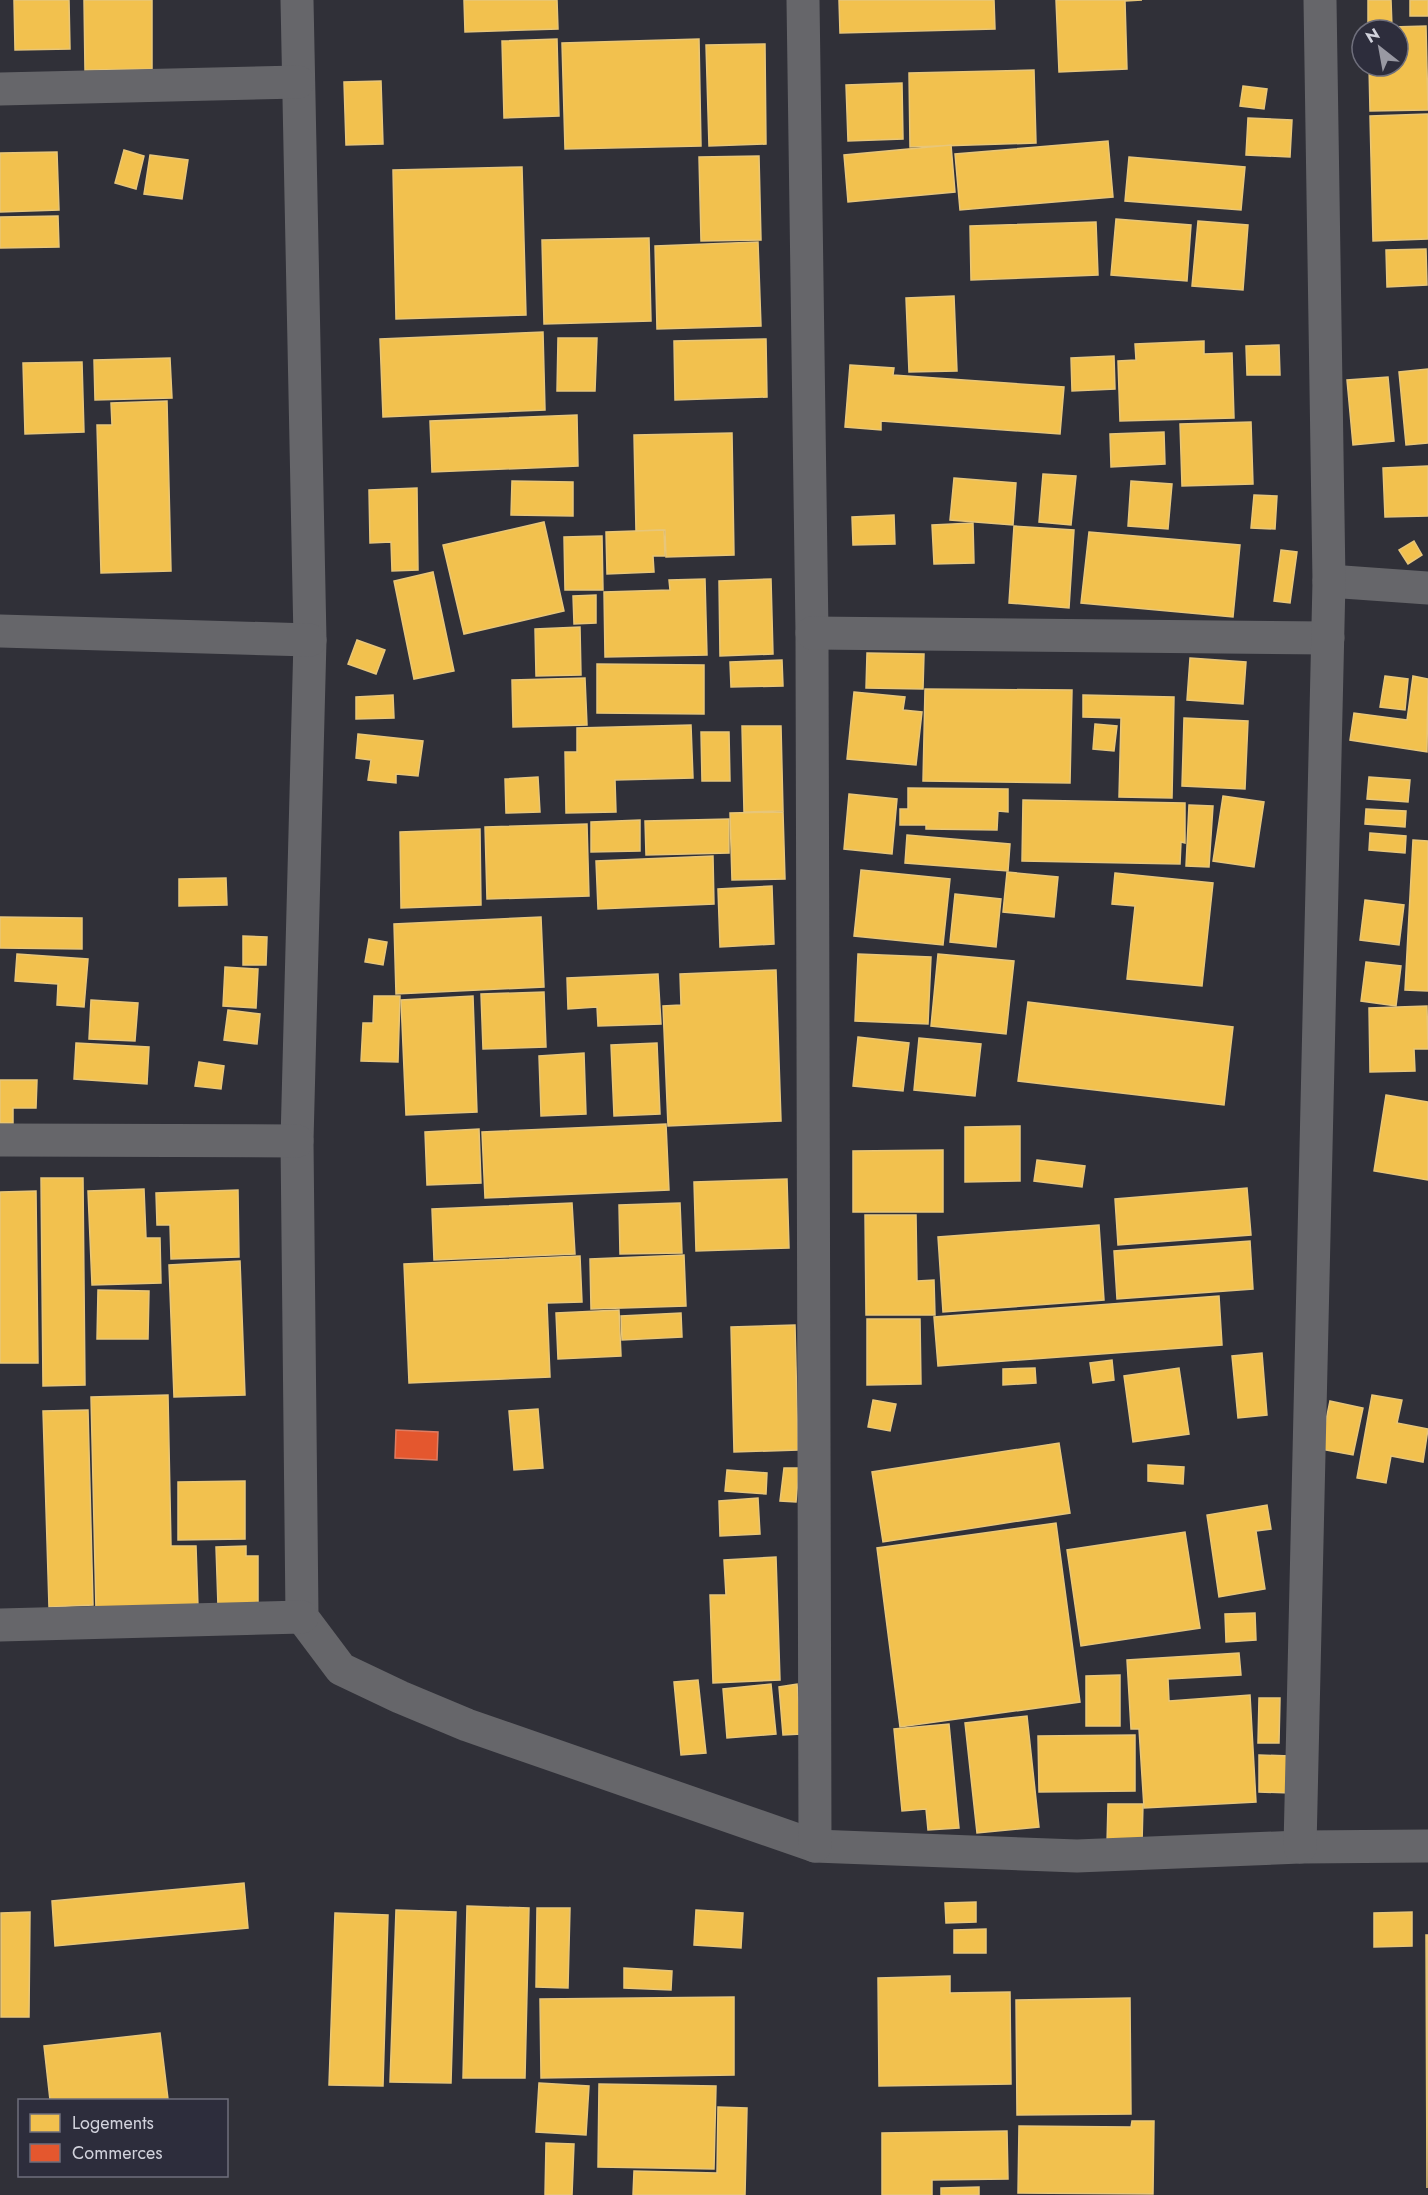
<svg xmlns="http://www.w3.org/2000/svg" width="1428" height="2195" font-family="Jost,sans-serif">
	<rect width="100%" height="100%" fill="#303038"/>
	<!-- homes -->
	<g fill="#f2c14e" stroke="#e8c679" stroke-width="1.5">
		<path d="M 14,0 L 69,0 L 70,49 L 15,50 Z"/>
		<path d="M 84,0 L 152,0 L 152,69 L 85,70 Z"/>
		<path d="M 464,0 L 557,0 L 558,29 L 465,32 Z"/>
		<path d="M 839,0 L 994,0 L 995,29 L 840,33 Z"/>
		<path d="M 1056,0 L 1142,0 L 1125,1 L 1127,69 L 1059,72 Z"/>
		<path d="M 1368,0 L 1391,0 L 1392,27 L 1426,26 L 1428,110 L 1370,111 L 1369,66 L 1398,66 L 1398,30 L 1368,30 Z"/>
		<rect x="1410" y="0" width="18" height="16"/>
		<path d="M 557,39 L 559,116 L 504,118 L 502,41 Z"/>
		<path d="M 699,39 L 701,146 L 565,149 L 562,43 Z"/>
		<path d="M 765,44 L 766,144 L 709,146 L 706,45 Z"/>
		<path d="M 1034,70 L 1036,143 L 910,147 L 909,73 Z"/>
		<path d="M 381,81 L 383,144 L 346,145 L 344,82 Z"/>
		<path d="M 902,83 L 903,139 L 848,141 L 846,85 Z"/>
		<path d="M 1243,86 L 1267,89 L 1264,109 L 1240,106 Z"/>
		<path d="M 1428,114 L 1428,239 L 1373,241 L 1370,116 Z"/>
		<path d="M 1248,118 L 1292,120 L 1290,157 L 1246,155 Z"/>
		<path d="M 1108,141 L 1113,197 L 960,210 L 955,154 Z"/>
		<path d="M 951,145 L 955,192 L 848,202 L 844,155 Z"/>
		<path d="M 124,150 L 144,156 L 136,189 L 115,183 Z"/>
		<path d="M 57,152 L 59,210 L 0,212 L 0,153 Z"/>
		<path d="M 150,155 L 188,160 L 182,199 L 144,194 Z"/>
		<path d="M 759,156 L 761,240 L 701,241 L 699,157 Z"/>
		<path d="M 1129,157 L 1245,167 L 1241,210 L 1125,201 Z"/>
		<path d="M 522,167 L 526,315 L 396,319 L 393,170 Z"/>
		<path d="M 58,216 L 59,247 L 0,248 L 0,217 Z"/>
		<path d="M 1116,219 L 1191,225 L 1187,281 L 1111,275 Z"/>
		<path d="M 1198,221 L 1248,225 L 1243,290 L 1192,286 Z"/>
		<path d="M 1096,222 L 1098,275 L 971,280 L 970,226 Z"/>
		<path d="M 649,238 L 651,321 L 544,324 L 542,240 Z"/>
		<path d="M 758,242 L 761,326 L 657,329 L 655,246 Z"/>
		<path d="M 1426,249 L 1427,285 L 1387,287 L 1386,250 Z"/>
		<path d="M 954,296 L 957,371 L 909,372 L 906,298 Z"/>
		<path d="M 543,332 L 545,410 L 383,417 L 380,339 Z"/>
		<path d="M 558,338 L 597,338 L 595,391 L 557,391 Z"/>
		<path d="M 766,339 L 767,397 L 675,400 L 674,341 Z"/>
		<path d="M 1204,341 L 1204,354 L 1232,353 L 1234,418 L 1120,421 L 1118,361 L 1136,360 L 1135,344 Z"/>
		<path d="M 1279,345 L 1280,375 L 1247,375 L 1246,346 Z"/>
		<path d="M 1114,356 L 1115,389 L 1072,391 L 1071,358 Z"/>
		<path d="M 170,358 L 172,398 L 95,400 L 94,360 Z"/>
		<path d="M 82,362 L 84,432 L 25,434 L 23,363 Z"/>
		<path d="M 850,365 L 894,368 L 893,375 L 1064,387 L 1060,434 L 881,421 L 881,430 L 845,427 Z"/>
		<path d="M 1428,369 L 1428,443 L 1406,445 L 1399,372 Z"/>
		<path d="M 1388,377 L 1394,441 L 1353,445 L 1347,380 Z"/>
		<path d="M 167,401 L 171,571 L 101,573 L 97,425 L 112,425 L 111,403 Z"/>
		<path d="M 577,415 L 578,466 L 432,472 L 430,421 Z"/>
		<path d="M 1251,422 L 1253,484 L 1182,486 L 1180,424 Z"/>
		<path d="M 1164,432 L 1165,464 L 1111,467 L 1110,434 Z"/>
		<path d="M 732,433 L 734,555 L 666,557 L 665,530 L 636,531 L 634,435 Z"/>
		<path d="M 1428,466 L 1428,516 L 1385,517 L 1383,468 Z"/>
		<path d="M 1043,474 L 1076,476 L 1071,525 L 1039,522 Z"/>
		<path d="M 954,478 L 1016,483 L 1013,525 L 950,520 Z"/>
		<path d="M 512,481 L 573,482 L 573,516 L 511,515 Z"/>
		<path d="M 1131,481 L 1172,484 L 1168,529 L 1128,526 Z"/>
		<path d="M 417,488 L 418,570 L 392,571 L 391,542 L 370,543 L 369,490 Z"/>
		<path d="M 1254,495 L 1277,496 L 1275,529 L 1251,528 Z"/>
		<path d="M 894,515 L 895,544 L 853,545 L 852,517 Z"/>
		<path d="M 544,522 L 564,611 L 464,634 L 443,545 Z"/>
		<path d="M 973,523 L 974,563 L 934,564 L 932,525 Z"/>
		<path d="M 1014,526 L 1074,530 L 1069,608 L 1009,603 Z"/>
		<path d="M 664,530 L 665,556 L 653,556 L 654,572 L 607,574 L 606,532 Z"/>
		<path d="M 1089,532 L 1240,545 L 1233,617 L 1081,603 Z"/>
		<path d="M 602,536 L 603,590 L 565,590 L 564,537 Z"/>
		<path d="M 1414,541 L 1422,555 L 1408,564 L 1399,550 Z"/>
		<path d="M 1281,550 L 1297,552 L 1290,603 L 1274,601 Z"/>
		<path d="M 433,572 L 454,671 L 414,679 L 394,581 Z"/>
		<path d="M 705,579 L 707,655 L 605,657 L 604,592 L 670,590 L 669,580 Z"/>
		<path d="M 771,579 L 773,654 L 720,656 L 719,581 Z"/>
		<path d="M 596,595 L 596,623 L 574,624 L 573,596 Z"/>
		<path d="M 580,627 L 581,675 L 536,676 L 535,629 Z"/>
		<path d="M 357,640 L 385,650 L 376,674 L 348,664 Z"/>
		<path d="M 867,653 L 924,654 L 923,689 L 866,688 Z"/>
		<path d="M 1190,658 L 1246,662 L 1243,704 L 1187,700 Z"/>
		<path d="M 782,660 L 783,686 L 731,687 L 730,662 Z"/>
		<path d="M 597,664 L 704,665 L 704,714 L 597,713 Z"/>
		<path d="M 1385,676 L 1408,679 L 1405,710 L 1380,707 Z"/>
		<path d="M 1413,676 L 1428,679 L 1427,752 L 1350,740 L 1354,713 L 1407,720 Z"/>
		<path d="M 585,678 L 587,725 L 513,727 L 512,680 Z"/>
		<path d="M 925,689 L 1072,690 L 1070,783 L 923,781 Z"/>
		<path d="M 854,692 L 905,697 L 903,710 L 922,712 L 916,765 L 847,759 Z"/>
		<path d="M 393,695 L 394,718 L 356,719 L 356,697 Z"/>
		<path d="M 1083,695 L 1174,697 L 1172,798 L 1119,797 L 1121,718 L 1083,717 Z"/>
		<path d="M 1184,718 L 1248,721 L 1245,789 L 1182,786 Z"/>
		<path d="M 1095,724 L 1117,726 L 1114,751 L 1093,749 Z"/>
		<path d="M 691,725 L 693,778 L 615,780 L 616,812 L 566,813 L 565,752 L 577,752 L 577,728 Z"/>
		<path d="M 742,726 L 781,726 L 783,811 L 744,812 Z"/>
		<path d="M 701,732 L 729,732 L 730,781 L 702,781 Z"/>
		<path d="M 358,734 L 423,741 L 418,776 L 396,774 L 396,783 L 368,780 L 371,760 L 356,758 Z"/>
		<path d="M 538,777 L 540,812 L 506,813 L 505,779 Z"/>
		<path d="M 1369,777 L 1410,780 L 1408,802 L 1367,799 Z"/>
		<path d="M 908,788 L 1008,789 L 1008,812 L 998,811 L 997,830 L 926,829 L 926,825 L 900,825 L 900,809 L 908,809 Z"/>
		<path d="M 849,794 L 897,799 L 892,854 L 844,849 Z"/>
		<path d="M 1223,796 L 1264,802 L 1254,867 L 1213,861 Z"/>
		<path d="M 1023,800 L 1185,803 L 1185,843 L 1181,842 L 1180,864 L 1022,861 Z"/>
		<path d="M 1189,805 L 1213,806 L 1209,867 L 1186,866 Z"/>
		<path d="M 1366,809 L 1406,811 L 1405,827 L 1365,824 Z"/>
		<path d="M 783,812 L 785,879 L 732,880 L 730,813 Z"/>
		<path d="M 729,819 L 729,853 L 646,855 L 645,821 Z"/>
		<path d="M 640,820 L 640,851 L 591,852 L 591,822 Z"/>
		<path d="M 587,824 L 589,896 L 487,899 L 485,827 Z"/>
		<path d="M 480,829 L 481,905 L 401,908 L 400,832 Z"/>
		<path d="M 1370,833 L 1406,836 L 1405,853 L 1369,850 Z"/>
		<path d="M 907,835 L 1010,844 L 1008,871 L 905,863 Z"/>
		<path d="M 1413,840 L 1428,841 L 1428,991 L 1405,990 Z"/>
		<path d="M 713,856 L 714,904 L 598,909 L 596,861 Z"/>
		<path d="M 861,870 L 950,879 L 943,945 L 854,936 Z"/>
		<path d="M 1007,872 L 1058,877 L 1054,917 L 1003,912 Z"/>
		<path d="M 1115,873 L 1213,883 L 1202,986 L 1127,979 L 1135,906 L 1112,904 Z"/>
		<path d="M 226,878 L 227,905 L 179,906 L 179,879 Z"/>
		<path d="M 772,886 L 774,944 L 720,947 L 718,889 Z"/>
		<path d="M 955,894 L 1001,899 L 996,947 L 950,942 Z"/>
		<path d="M 1365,900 L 1404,905 L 1399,945 L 1360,940 Z"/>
		<path d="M 0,917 L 82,918 L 82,949 L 0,948 Z"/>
		<path d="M 541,917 L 544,987 L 396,994 L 394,924 Z"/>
		<path d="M 243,936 L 267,937 L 266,965 L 243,965 Z"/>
		<path d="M 369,939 L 387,942 L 383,965 L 365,962 Z"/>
		<path d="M 17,954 L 88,959 L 84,1007 L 57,1005 L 58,984 L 15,981 Z"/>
		<path d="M 858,954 L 931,957 L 928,1024 L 855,1021 Z"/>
		<path d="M 938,954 L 1014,961 L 1006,1034 L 931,1026 Z"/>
		<path d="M 1366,962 L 1401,966 L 1396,1006 L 1361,1001 Z"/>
		<path d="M 225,967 L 258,969 L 256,1008 L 223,1006 Z"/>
		<path d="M 776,970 L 781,1121 L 668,1126 L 663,1006 L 681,1005 L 680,974 Z"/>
		<path d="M 658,974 L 661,1024 L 598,1026 L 597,1007 L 568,1009 L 567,978 Z"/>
		<path d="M 544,992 L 546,1047 L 483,1049 L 481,994 Z"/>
		<path d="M 374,996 L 400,996 L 398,1062 L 361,1061 L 363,1023 L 373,1023 Z"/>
		<path d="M 473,996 L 477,1112 L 406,1115 L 401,1000 Z"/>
		<path d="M 91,1000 L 138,1003 L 135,1041 L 89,1039 Z"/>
		<path d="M 1028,1002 L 1233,1027 L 1224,1105 L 1018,1081 Z"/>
		<path d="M 1427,1006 L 1428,1049 L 1414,1049 L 1415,1071 L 1370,1072 L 1369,1008 Z"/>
		<path d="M 228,1010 L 260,1014 L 257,1044 L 224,1040 Z"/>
		<path d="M 858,1037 L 909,1043 L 903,1091 L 853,1086 Z"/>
		<path d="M 919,1038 L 981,1044 L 975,1096 L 914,1090 Z"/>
		<path d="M 76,1043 L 149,1047 L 147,1084 L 74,1079 Z"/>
		<path d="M 657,1043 L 660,1114 L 614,1116 L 611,1045 Z"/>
		<path d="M 584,1053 L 586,1114 L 541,1116 L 539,1056 Z"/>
		<path d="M 199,1062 L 224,1066 L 221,1089 L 195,1086 Z"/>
		<path d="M 0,1080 L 37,1080 L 36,1108 L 13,1108 L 13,1123 L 0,1123 Z"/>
		<path d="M 1386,1095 L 1428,1102 L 1428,1180 L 1374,1171 Z"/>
		<path d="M 666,1124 L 669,1190 L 485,1198 L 482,1132 Z"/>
		<path d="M 1020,1126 L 1020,1181 L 965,1182 L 965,1127 Z"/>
		<path d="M 479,1129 L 481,1183 L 427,1185 L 425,1132 Z"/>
		<path d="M 943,1150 L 943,1212 L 853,1212 L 853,1151 Z"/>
		<path d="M 1037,1160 L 1085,1166 L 1082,1187 L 1034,1181 Z"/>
		<path d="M 41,1178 L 83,1178 L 85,1385 L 43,1386 Z"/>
		<path d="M 787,1179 L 789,1248 L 696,1251 L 694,1182 Z"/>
		<path d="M 1247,1188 L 1251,1235 L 1118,1245 L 1115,1199 Z"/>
		<path d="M 144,1189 L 146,1238 L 160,1238 L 161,1283 L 92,1285 L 88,1191 Z"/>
		<path d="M 238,1190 L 239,1257 L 171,1259 L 170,1225 L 157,1225 L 156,1193 Z"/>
		<path d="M 36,1191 L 38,1363 L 0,1363 L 0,1192 Z"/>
		<path d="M 572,1203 L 575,1254 L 434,1260 L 432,1209 Z"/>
		<path d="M 680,1203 L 682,1253 L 620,1254 L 619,1205 Z"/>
		<path d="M 865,1215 L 916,1215 L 917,1281 L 934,1280 L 935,1315 L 866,1315 Z"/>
		<path d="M 1099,1225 L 1104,1300 L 943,1312 L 938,1237 Z"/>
		<path d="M 1250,1241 L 1253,1289 L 1117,1299 L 1114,1251 Z"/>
		<path d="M 684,1255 L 686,1306 L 591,1309 L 590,1259 Z"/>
		<path d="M 580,1256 L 582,1302 L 547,1303 L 550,1377 L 409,1383 L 404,1264 Z"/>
		<path d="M 240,1261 L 245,1395 L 174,1397 L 169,1265 Z"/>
		<path d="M 98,1290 L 149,1291 L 148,1339 L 97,1339 Z"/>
		<path d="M 1219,1296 L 1222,1345 L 938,1366 L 934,1317 Z"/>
		<path d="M 619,1310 L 621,1356 L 558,1359 L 556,1313 Z"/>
		<path d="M 681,1313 L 682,1337 L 622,1340 L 621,1316 Z"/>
		<path d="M 867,1319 L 920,1319 L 921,1384 L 867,1385 Z"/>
		<path d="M 795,1325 L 798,1450 L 734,1452 L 731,1327 Z"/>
		<path d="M 1262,1353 L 1267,1415 L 1238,1418 L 1232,1356 Z"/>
		<path d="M 1112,1360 L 1114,1380 L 1093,1383 L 1090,1363 Z"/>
		<path d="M 1035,1368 L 1036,1383 L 1003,1385 L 1003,1369 Z"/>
		<path d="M 1179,1368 L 1189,1434 L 1133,1442 L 1124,1376 Z"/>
		<path d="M 168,1395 L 171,1546 L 196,1546 L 198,1607 L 96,1610 L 91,1397 Z"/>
		<path d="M 1372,1395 L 1402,1400 L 1397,1423 L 1428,1429 L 1423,1462 L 1391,1456 L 1386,1483 L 1357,1478 Z"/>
		<path d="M 873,1400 L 896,1404 L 890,1431 L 868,1427 Z"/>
		<path d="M 1330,1401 L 1363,1408 L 1353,1455 L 1320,1449 Z"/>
		<path d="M 538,1409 L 543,1468 L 514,1470 L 509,1411 Z"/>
		<path d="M 88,1410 L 93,1605 L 49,1607 L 43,1411 Z"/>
		<path d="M 1059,1443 L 1070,1513 L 883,1542 L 872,1472 Z"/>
		<path d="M 1148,1465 L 1184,1467 L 1183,1484 L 1148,1481 Z"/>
		<path d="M 784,1468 L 799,1468 L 796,1502 L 780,1501 Z"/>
		<path d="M 727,1470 L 767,1473 L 766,1494 L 725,1491 Z"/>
		<path d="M 245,1481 L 245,1539 L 178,1540 L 178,1482 Z"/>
		<path d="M 758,1498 L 760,1534 L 720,1536 L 719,1501 Z"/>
		<path d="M 1267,1505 L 1271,1529 L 1256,1531 L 1265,1589 L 1219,1597 L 1207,1515 Z"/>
		<path d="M 1056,1523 L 1080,1702 L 900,1727 L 877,1548 Z"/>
		<path d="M 1185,1532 L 1200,1628 L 1081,1646 L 1067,1550 Z"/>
		<path d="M 246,1546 L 246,1556 L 258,1556 L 258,1605 L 218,1606 L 216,1547 Z"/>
		<path d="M 776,1557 L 780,1680 L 713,1683 L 710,1595 L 726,1595 L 724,1560 Z"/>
		<path d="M 1255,1613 L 1256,1640 L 1226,1642 L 1225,1614 Z"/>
		<path d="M 1239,1653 L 1241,1675 L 1168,1679 L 1169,1701 L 1250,1695 L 1256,1802 L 1144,1808 L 1139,1729 L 1131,1729 L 1127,1660 Z"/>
		<path d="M 1120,1675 L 1120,1726 L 1086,1726 L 1086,1676 Z"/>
		<path d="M 698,1680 L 706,1753 L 681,1755 L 674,1682 Z"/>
		<path d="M 771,1684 L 776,1734 L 727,1738 L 723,1689 Z"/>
		<path d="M 797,1684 L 801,1734 L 783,1735 L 779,1687 Z"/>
		<path d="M 1259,1698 L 1280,1698 L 1279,1743 L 1258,1743 Z"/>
		<path d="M 1027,1716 L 1039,1827 L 977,1833 L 965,1723 Z"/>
		<path d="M 949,1724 L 959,1828 L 928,1830 L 926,1809 L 902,1811 L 894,1729 Z"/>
		<path d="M 1135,1735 L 1135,1791 L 1039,1792 L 1038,1736 Z"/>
		<path d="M 1259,1755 L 1290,1756 L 1290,1793 L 1259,1792 Z"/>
		<path d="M 1108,1804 L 1143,1804 L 1142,1844 L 1107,1844 Z"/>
		<path d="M 244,1883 L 248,1928 L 55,1946 L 52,1901 Z"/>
		<path d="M 976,1902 L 976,1922 L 946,1923 L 945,1903 Z"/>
		<path d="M 467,1906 L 529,1908 L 525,2078 L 463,2078 Z"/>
		<path d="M 537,1908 L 570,1908 L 568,1988 L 536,1987 Z"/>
		<path d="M 396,1910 L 456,1912 L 451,2083 L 390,2082 Z"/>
		<path d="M 696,1910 L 743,1913 L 741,1948 L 694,1945 Z"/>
		<path d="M 30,1912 L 29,2017 L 1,2017 L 1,1913 Z"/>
		<path d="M 1412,1912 L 1412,1946 L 1374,1947 L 1374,1913 Z"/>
		<path d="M 335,1913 L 388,1915 L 383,2086 L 329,2085 Z"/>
		<path d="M 986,1929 L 986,1953 L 954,1953 L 954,1930 Z"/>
		<path d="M 1426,1935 L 1428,1935 L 1427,2188 Z"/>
		<path d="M 624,1968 L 672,1971 L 671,1990 L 624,1988 Z"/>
		<path d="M 950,1976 L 950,1993 L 1010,1992 L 1011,2084 L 879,2086 L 878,1978 Z"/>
		<path d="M 734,1997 L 734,2075 L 541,2078 L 540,1999 Z"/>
		<path d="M 1130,1998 L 1131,2114 L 1017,2115 L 1016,2000 Z"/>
		<path d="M 160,2033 L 168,2099 L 50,2100 L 44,2046 Z"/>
		<path d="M 539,2083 L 589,2086 L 586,2135 L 536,2132 Z"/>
		<path d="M 599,2084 L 716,2086 L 714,2169 L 598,2167 Z"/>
		<path d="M 718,2107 L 747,2108 L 745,2195 L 633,2195 L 634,2171 L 717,2173 Z"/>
		<path d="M 1132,2121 L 1154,2121 L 1153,2194 L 1018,2193 L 1019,2126 L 1131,2127 Z"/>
		<path d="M 1007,2131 L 1008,2179 L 932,2180 L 932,2195 L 882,2195 L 882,2133 Z"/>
		<path d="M 546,2143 L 574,2144 L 572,2195 L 545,2195 Z"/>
		<path d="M 979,2187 L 979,2195 L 941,2195 L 941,2188 Z"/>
	</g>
	<!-- shops -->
	<path fill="#e4572e" stroke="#de7c62" stroke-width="1.5" d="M 396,1430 L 438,1432 L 437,1460 L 395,1458 Z"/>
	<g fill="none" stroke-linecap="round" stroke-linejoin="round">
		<!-- street -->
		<g stroke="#66666a" stroke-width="33">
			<path d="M 297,0 L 310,640 L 297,1141 L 302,1617 L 341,1669 L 400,1697 L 467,1725 L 815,1846 L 1077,1856 L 1300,1847 L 1428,1846"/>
			<path d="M 803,0 L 812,633 L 815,1846"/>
			<path d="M 0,89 L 298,82"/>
			<path d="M 1329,581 L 1428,588"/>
			<path d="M 0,631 L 310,640"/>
			<path d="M 812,633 L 1328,638"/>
			<path d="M 0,1140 L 297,1141"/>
			<path d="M 0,1625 L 302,1617"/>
			<path d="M 1300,1847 L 1329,581 L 1320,0"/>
		</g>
	</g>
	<!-- legend -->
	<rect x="18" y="2099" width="210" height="78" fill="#2d2d3c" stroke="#6f6f7c" stroke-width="1.5"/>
	<rect x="30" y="2114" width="30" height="18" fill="#f2c14e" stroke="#6f6f7c" stroke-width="1.5"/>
	<text x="72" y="2129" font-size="18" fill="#d1d2dc">Logements</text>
	<rect x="30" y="2144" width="30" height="18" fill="#e4572e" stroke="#6f6f7c" stroke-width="1.5"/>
	<text x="72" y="2159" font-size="18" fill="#d1d2dc">Commerces</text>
	<!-- north arrow -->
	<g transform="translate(1380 48) rotate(329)"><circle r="28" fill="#2d2d3c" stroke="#6f6f7c" stroke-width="1.5"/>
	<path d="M0-4.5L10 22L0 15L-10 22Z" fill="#9999a3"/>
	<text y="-9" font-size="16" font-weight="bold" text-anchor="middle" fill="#d1d2dc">N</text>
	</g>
</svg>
